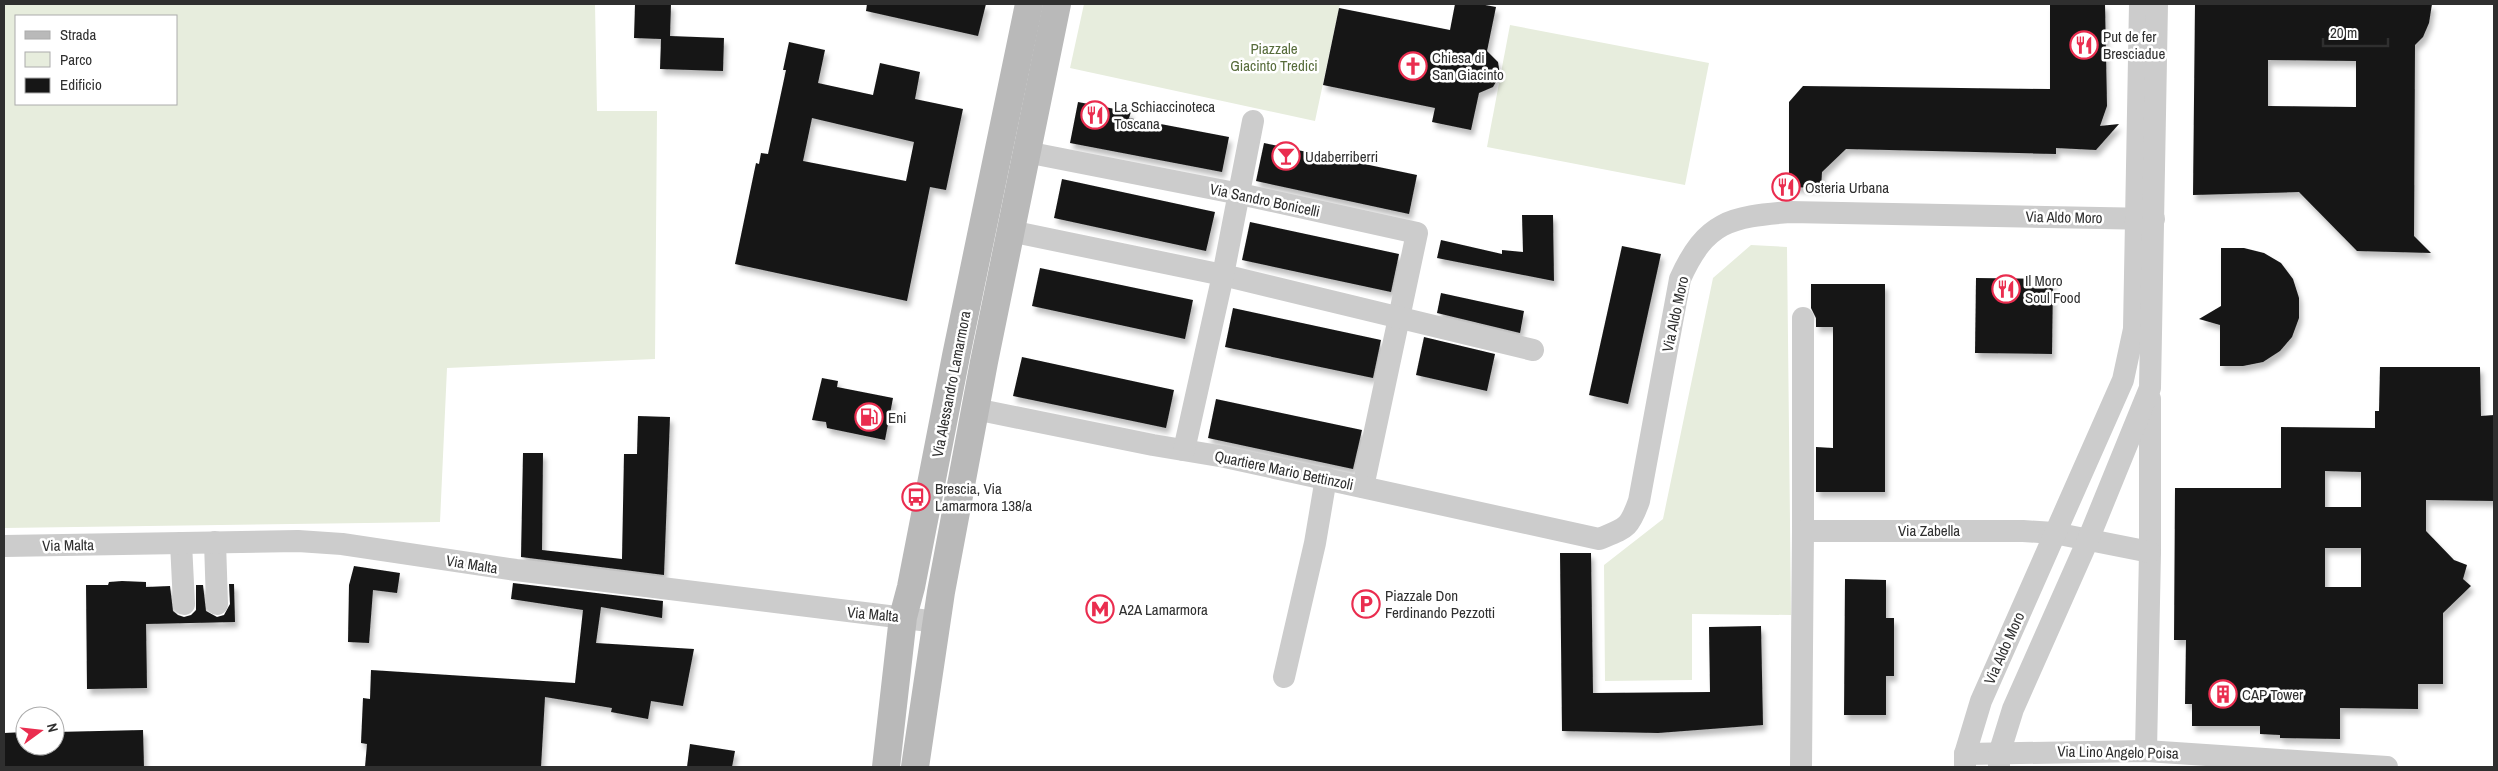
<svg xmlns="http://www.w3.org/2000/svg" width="2498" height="771" font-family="'Archivo Narrow',sans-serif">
	<defs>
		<filter id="shadow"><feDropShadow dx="3" dy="5.5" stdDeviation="2.5" flood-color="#0004"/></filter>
	</defs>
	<rect width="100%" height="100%" fill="#fff"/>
	<!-- green -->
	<g fill="#e7eddd" fill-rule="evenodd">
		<path d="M 4,4 L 595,4 L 597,111 L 657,111 L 655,359 L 447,368 L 440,522 L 4,528 ZM 16,16 L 176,16 L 176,104 L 16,104 Z"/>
		<path d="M 1084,4 L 1340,4 L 1315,121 L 1070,68 Z"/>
		<path d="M 1510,25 L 1709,63 L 1685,185 L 1487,147 Z"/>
		<path d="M 1751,245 L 1787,247 L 1791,615 L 1692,614 L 1692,680 L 1605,681 L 1604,565 L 1663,519 L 1713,278 Z"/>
	</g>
	<!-- building -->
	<g fill="#161616" fill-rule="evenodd" filter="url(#shadow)">
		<path d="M 635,4 L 671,4 L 670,36 L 724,38 L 723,71 L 660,69 L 661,39 L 634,38 Z"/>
		<path d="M 867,4 L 986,4 L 978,36 L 866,11 Z"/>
		<path d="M 1455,4 L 1480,4 L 1496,7 L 1487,51 L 1498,62 L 1500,75 L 1493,87 L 1479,93 L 1471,130 L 1432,122 L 1435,108 L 1323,85 L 1339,8 L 1450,30 Z"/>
		<path d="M 2050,4 L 2105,4 L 2107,106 L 2100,126 L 2119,124 L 2096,150 L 2056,148 L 2056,154 L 1846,149 L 1822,172 L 1821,188 L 1789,187 L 1789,102 L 1803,86 L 2050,89 Z"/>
		<path d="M 2195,4 L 2432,4 L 2429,23 L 2423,37 L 2415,45 L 2414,236 L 2431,253 L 2357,251 L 2299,192 L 2193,195 ZM 2268,60 L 2356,61 L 2356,107 L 2268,106 Z"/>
		<path d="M 789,42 L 825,50 L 818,83 L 873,95 L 880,63 L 920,72 L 915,99 L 963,109 L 946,190 L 930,187 L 907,301 L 735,264 L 756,163 L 759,164 L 761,153 L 768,154 L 786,70 L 783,70 ZM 812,118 L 914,142 L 906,181 L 803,161 Z"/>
		<path d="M 1078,102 L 1131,112 L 1129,118 L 1229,137 L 1222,172 L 1070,143 Z"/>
		<path d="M 1264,143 L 1417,175 L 1409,214 L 1256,181 Z"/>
		<path d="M 1062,179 L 1215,212 L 1206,251 L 1054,218 Z"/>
		<path d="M 1522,215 L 1553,215 L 1554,281 L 1437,258 L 1441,240 L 1502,254 L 1502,250 L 1523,252 Z"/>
		<path d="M 1250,222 L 1399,254 L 1391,292 L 1242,260 Z"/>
		<path d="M 1622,246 L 1661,254 L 1628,404 L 1589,395 Z"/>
		<path d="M 2221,248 L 2244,248 L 2264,253 L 2281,263 L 2293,279 L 2299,298 L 2299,318 L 2292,337 L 2280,351 L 2263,362 L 2243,366 L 2220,366 L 2220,325 L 2199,319 L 2221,306 Z"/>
		<path d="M 1040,268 L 1193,300 L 1185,339 L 1032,306 Z"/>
		<path d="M 1976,278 L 2053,279 L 2052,354 L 1975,353 Z"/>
		<path d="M 1811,284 L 1885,284 L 1885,492 L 1816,492 L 1816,447 L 1833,448 L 1833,327 L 1816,327 L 1816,318 L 1811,308 Z"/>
		<path d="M 1441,293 L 1524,311 L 1520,333 L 1437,313 Z"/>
		<path d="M 1233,308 L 1381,340 L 1373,378 L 1225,347 Z"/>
		<path d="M 1424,337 L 1495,354 L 1487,391 L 1416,375 Z"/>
		<path d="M 1022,357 L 1174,390 L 1166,428 L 1013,396 Z"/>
		<path d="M 2380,367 L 2480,367 L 2481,416 L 2494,415 L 2494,501 L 2426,500 L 2426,531 L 2454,560 L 2467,565 L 2463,579 L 2471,586 L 2443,613 L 2443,684 L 2418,684 L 2418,709 L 2340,708 L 2340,739 L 2280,738 L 2280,735 L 2260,734 L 2260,726 L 2192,726 L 2192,704 L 2185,704 L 2186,640 L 2174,640 L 2175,488 L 2281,488 L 2281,427 L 2375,428 L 2375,411 L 2379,411 ZM 2325,471 L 2361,472 L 2361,507 L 2325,507 ZM 2325,548 L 2361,548 L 2361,587 L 2325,587 Z"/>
		<path d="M 822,378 L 838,381 L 837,387 L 893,398 L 885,440 L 827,428 L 826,422 L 812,420 Z"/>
		<path d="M 1216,399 L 1362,430 L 1353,469 L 1208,438 Z"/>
		<path d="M 638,416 L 670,417 L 664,575 L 521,557 L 523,453 L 543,453 L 542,550 L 622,559 L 624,454 L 637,454 Z"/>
		<path d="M 1560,553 L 1591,553 L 1593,693 L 1710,692 L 1709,627 L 1761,626 L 1763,725 L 1658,733 L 1562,731 Z"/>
		<path d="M 354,566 L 400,573 L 397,593 L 373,590 L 369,643 L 348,642 L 349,585 Z"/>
		<path d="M 1845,579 L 1886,580 L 1886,618 L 1894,618 L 1894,676 L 1886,676 L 1886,715 L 1844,715 Z"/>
		<path d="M 122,581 L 146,582 L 146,587 L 170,586 L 173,611 L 178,615 L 184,617 L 191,615 L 196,610 L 196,585 L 203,585 L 206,611 L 217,617 L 224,615 L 230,604 L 229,584 L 234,584 L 235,622 L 146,624 L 147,688 L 87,689 L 86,585 L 108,585 L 109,582 Z"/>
		<path d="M 513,583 L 663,601 L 662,618 L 601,607 L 596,643 L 694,649 L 683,706 L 651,701 L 648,719 L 611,712 L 612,708 L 545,697 L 541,767 L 365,767 L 367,744 L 361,743 L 363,698 L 370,699 L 371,670 L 575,683 L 583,610 L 511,599 Z"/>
		<path d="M 143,730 L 144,767 L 4,767 L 4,733 L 25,732 L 25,746 L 55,746 L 55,732 Z"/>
		<path d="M 690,744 L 735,751 L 732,767 L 687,767 Z"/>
	</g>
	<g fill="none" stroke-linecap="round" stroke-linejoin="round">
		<!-- minor -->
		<g stroke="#ccc" stroke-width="22">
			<path d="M 1026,152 L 1240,194 L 1417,233 L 1363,487"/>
			<path d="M 1010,231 L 1223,275 L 1533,350"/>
			<path d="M 1803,318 L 1803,531"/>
			<path d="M 975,409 L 1153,445 L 1225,457 L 1599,539 C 1626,528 1629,529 1639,501 L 1680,279 C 1706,221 1730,217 1790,212 L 2154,219"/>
			<path d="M 1184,450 L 1223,275 L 1253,121"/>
			<path d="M 215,542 L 217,604"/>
			<path d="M 181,543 L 184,604"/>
			<path d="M 4,546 L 298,541 L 342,544 L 516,570 L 937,622"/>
			<path d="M 1284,677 L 1315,543 L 1326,478"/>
			<path d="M 2146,751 L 2150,552 L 2150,399"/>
			<path d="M 1965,754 L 2146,751 L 2387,767"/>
			<path d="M 1801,767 L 1803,531 L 2023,531 L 2054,533 L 2150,552"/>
			<path d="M 1965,767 L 1965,754 L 1981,701 L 2123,380 L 2134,329 L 2140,4"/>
			<path d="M 1999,767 L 1999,754 L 2013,709 L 2088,540 L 2150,388 L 2157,4"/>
		</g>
		<!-- secondary -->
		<g stroke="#b9b9b9" stroke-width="28">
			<path d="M 886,767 L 903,617 L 911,587 L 956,356 L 1029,4"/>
			<path d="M 915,767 L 941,592 L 984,362 L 1057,4"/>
		</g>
	</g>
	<!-- icons -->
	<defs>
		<g id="restaurant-ring" transform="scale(1.4375)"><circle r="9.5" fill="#fff" stroke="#ea2d4f" stroke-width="1.5"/><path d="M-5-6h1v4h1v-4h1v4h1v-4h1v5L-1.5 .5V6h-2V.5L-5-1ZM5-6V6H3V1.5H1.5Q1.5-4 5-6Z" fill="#ea2d4f"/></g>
		<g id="church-ring" transform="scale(1.4375)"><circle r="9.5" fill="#fff" stroke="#ea2d4f" stroke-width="1.5"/><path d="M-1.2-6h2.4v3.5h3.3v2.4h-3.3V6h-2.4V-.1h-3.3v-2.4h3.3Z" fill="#ea2d4f"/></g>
		<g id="bar-ring" transform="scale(1.4375)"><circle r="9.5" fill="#fff" stroke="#ea2d4f" stroke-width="1.5"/><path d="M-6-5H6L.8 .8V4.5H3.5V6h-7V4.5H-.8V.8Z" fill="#ea2d4f"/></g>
		<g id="fuel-ring" transform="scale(1.4375)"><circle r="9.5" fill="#fff" stroke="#ea2d4f" stroke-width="1.5"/><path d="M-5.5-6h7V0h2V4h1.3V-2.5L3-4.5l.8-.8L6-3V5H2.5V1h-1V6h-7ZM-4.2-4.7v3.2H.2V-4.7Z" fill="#ea2d4f"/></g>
		<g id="bus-ring" transform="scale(1.4375)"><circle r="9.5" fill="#fff" stroke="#ea2d4f" stroke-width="1.5"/><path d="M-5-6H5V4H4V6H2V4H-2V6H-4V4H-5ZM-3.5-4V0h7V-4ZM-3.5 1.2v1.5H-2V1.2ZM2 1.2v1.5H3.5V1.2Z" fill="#ea2d4f"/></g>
		<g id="parking-ring" transform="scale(1.4375)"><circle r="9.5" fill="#fff" stroke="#ea2d4f" stroke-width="1.5"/><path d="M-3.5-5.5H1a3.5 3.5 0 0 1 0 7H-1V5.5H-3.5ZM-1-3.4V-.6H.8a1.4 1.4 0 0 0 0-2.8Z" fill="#ea2d4f"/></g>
		<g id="metro-ring" transform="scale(1.4375)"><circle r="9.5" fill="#fff" stroke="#ea2d4f" stroke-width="1.5"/><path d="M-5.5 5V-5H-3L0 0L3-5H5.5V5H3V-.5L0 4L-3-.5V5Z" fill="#ea2d4f"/></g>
		<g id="building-ring" transform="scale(1.4375)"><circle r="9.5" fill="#fff" stroke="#ea2d4f" stroke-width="1.5"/><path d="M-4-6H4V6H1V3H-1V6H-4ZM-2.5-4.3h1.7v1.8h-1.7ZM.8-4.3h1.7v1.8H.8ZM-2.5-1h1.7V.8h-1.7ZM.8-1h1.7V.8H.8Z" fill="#ea2d4f"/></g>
	</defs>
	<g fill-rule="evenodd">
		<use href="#restaurant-ring" x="2084" y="45"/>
		<use href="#church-ring" x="1413" y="66"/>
		<use href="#restaurant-ring" x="1095" y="115"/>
		<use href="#bar-ring" x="1286" y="156"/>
		<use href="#restaurant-ring" x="1786" y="187"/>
		<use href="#restaurant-ring" x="2006" y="289"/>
		<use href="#fuel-ring" x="869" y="417"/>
		<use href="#bus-ring" x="916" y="497"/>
		<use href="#parking-ring" x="1366" y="604"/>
		<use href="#metro-ring" x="1100" y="609"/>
		<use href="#building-ring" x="2223" y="694"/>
	</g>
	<g text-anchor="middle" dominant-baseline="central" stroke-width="5" stroke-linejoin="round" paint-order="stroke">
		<!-- poi labels -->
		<g font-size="15" fill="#2f2f2f" stroke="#fff" text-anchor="start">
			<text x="2103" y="36">Put de fer<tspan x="2103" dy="17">Bresciadue</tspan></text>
			<text x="1432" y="57">Chiesa di<tspan x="1432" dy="17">San Giacinto</tspan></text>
			<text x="1114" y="106">La Schiaccinoteca<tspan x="1114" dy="17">Toscana</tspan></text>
			<text x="1305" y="156">Udaberriberri</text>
			<text x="1805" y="187">Osteria Urbana</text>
			<text x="2025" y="280">Il Moro<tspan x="2025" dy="17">Soul Food</tspan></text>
			<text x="888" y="417">Eni</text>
			<text x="935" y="488">Brescia, Via<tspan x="935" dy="17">Lamarmora 138/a</tspan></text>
			<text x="1385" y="595">Piazzale Don<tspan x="1385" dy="17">Ferdinando Pezzotti</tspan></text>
			<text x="1119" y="609">A2A Lamarmora</text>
			<text x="2242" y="694">CAP Tower</text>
		</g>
		<!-- park labels -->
		<g font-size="15" fill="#576c3b" stroke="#fff">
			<text x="1274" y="48">Piazzale<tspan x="1274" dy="17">Giacinto Tredici</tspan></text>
		</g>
		<!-- street labels -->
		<g font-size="15" fill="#2f2f2f" stroke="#fff">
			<text transform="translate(1265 200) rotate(12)">Via Sandro Bonicelli</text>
			<text transform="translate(2064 217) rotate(1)">Via Aldo Moro</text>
			<text transform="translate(1675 314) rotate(-78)">Via Aldo Moro</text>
			<text transform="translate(951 384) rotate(-79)">Via Alessandro Lamarmora</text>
			<text transform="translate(1284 470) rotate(12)">Quartiere Mario Bettinzoli</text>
			<text x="1929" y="530">Via Zabella</text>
			<text transform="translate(68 545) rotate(-1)">Via Malta</text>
			<text transform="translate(472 564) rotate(9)">Via Malta</text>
			<text transform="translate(873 614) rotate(5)">Via Malta</text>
			<text transform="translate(2004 648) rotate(-66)">Via Aldo Moro</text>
			<text transform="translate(2118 752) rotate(1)">Via Lino Angelo Poisa</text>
		</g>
	</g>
	<!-- border -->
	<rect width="2498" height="771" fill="none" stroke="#2f2f2f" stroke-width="10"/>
	<!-- legend -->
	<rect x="15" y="15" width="162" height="90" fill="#ffffff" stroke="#acacac"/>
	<rect x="25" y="31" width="25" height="8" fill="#b9b9b9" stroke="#acacac"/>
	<text x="60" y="40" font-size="15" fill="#2f2f2f">Strada</text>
	<rect x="25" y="52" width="25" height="15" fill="#e7eddd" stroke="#acacac"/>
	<text x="60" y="65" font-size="15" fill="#2f2f2f">Parco</text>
	<rect x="25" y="78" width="25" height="15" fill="#161616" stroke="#acacac"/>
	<text x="60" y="90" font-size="15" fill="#2f2f2f">Edificio</text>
	<!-- north arrow -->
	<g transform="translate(40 731) rotate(75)"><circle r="24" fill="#ffffff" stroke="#acacac"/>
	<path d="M0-4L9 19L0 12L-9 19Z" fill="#ea2d4f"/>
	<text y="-8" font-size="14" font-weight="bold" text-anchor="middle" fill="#2f2f2f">N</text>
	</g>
	<!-- scale -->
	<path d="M2323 38v8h65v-8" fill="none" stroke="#2f2f2f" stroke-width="2.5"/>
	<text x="2330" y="38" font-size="15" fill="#2f2f2f" stroke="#ffffff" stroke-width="4" paint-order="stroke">20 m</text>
</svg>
